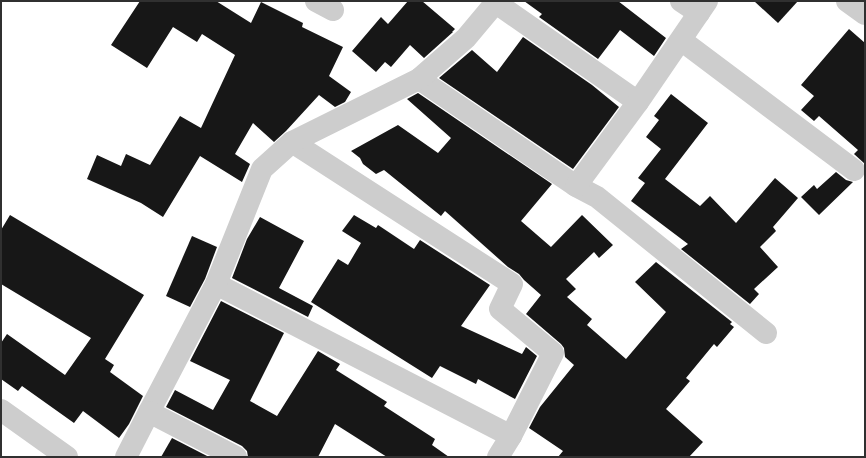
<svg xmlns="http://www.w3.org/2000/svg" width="866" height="458" font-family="'DM Sans',sans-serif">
	<rect width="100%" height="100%" fill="#fff"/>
	<!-- building -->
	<g fill="#171717">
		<path d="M 140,1 L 216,1 L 251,23 L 261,2 L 303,23 L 302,27 L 343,47 L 329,76 L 351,92 L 345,102 L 335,107 L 319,95 L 286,131 L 274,142 L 253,123 L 235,154 L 250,164 L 242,182 L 200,156 L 163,217 L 141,203 L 87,179 L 97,155 L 121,166 L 126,154 L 150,165 L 180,116 L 201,128 L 235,55 L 202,34 L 197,42 L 173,27 L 147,68 L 111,45 Z"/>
		<path d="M 408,1 L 422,1 L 455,29 L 452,32 L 453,32 L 424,58 L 410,45 L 391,67 L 385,62 L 376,72 L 352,51 L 381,17 L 388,24 Z"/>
		<path d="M 524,1 L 618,1 L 666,38 L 654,56 L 620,30 L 598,59 L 539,17 L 542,14 Z"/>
		<path d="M 754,1 L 798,1 L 778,23 Z"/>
		<path d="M 849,29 L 865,43 L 865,164 L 854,154 L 858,150 L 819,116 L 814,121 L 801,110 L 814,96 L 801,85 Z"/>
		<path d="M 523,37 L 592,85 L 619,107 L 573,169 L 439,78 L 472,50 L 497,72 Z"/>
		<path d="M 418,93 L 552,184 L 521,221 L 551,247 L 582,215 L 613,245 L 599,258 L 594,252 L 566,279 L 576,289 L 567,297 L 592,319 L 587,325 L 626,359 L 666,312 L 635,282 L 656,262 L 732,322 L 730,324 L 734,327 L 717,347 L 714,344 L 686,378 L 690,381 L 666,409 L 703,442 L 689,457 L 558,457 L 563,451 L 529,428 L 540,407 L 574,365 L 565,357 L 564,348 L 561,344 L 526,314 L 541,295 L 524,280 L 519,274 L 508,267 L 445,211 L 441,216 L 384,170 L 376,174 L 363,164 L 360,158 L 351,151 L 398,125 L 438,153 L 451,138 L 407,99 Z"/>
		<path d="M 671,94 L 708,123 L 665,179 L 700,206 L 710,196 L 736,223 L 775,178 L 798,198 L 773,227 L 776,231 L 760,247 L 778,267 L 754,289 L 759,294 L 750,304 L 681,249 L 688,244 L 631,201 L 645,183 L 638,178 L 661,149 L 646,137 L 659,120 L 654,116 Z"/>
		<path d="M 836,172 L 846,180 L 853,182 L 819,215 L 801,197 L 814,185 L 817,189 Z"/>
		<path d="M 10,215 L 144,295 L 105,359 L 114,365 L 110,372 L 143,396 L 129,424 L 119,438 L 83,411 L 74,423 L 22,386 L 18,391 L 1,379 L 1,343 L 7,334 L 65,375 L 91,338 L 1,284 L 1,230 Z"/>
		<path d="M 354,215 L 376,228 L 378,225 L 414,249 L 420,240 L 490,285 L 461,326 L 522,354 L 526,347 L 537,356 L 515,399 L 478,379 L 476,384 L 440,366 L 432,378 L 311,302 L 338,259 L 348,265 L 361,243 L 342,231 Z"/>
		<path d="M 260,217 L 304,241 L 279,288 L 313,306 L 308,317 L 232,278 L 247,239 Z"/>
		<path d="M 192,236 L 217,247 L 205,279 L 190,307 L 166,296 Z"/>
		<path d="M 221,301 L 284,333 L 250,401 L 277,416 L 318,351 L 340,364 L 336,370 L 387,402 L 384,406 L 435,439 L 432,445 L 449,457 L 387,457 L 335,424 L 318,457 L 248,457 L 247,451 L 242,446 L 166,407 L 175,390 L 213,410 L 230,380 L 190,361 Z"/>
		<path d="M 172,438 L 209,457 L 161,457 Z"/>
	</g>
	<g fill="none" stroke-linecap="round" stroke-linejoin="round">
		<!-- minor -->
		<g stroke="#cdcdcd" stroke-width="22">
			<path d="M 316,1 L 333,10"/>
			<path d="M 681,1 L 699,13"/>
			<path d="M 847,1 L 865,14"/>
			<path d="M 496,3 L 638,102"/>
			<path d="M 681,40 L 854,170"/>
			<path d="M 419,79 L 576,186 L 597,197 L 766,333"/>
			<path d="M 292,142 L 512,284 L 500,309 L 553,353 L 511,436"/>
			<path d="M 576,186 L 638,102 L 707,1"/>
			<path d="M 216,284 L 511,436 L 498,457"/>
			<path d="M 1,410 L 67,457"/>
			<path d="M 149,412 L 216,284 L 262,169 L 292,142 L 419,79 L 466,38 L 497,1"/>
			<path d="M 126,457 L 149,412 L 236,457"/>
		</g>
	</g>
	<!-- border -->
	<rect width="866" height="458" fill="none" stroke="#303030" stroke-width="4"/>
</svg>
